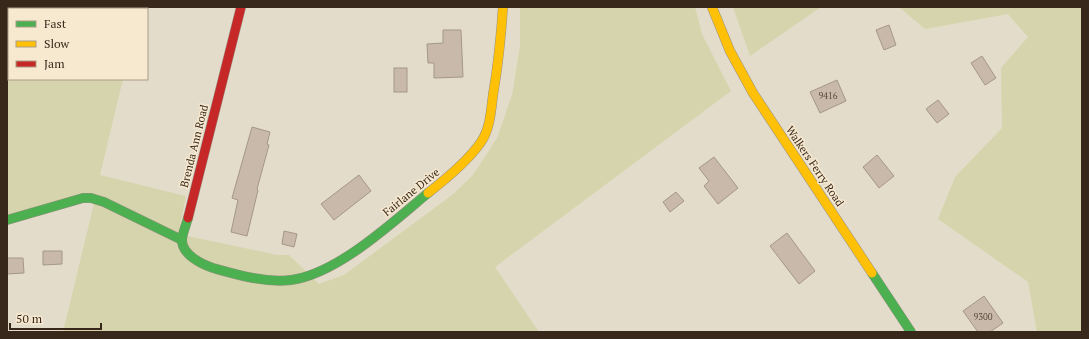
<svg xmlns="http://www.w3.org/2000/svg" width="1089" height="339" font-family="'PT Serif',serif">
	<rect width="100%" height="100%" fill="#e4dcca"/>
	<!-- green -->
	<g fill="#d6d4ac">
		<path d="M 7,7 L 140,7 L 140,9 L 9,9 L 9,79 L 123,79 L 100,175 L 186,196 L 178,234 L 277,255 L 289,255 L 319,284 L 344,275 L 452,195 L 473,175 L 497,138 L 512,95 L 520,46 L 520,7 L 695,7 L 702,34 L 731,91 L 495,267 L 539,332 L 63,332 L 95,199 L 7,217 Z"/>
		<path d="M 733,7 L 821,7 L 750,56 Z"/>
		<path d="M 899,7 L 1082,7 L 1082,332 L 1037,332 L 1028,282 L 938,219 L 955,177 L 1002,128 L 1001,68 L 1028,37 L 1008,14 L 925,29 Z"/>
	</g>
	<!-- building -->
	<g fill="#c8b9ab" stroke="#a4978a">
		<path d="M 889,25 L 896,45 L 884,50 L 876,30 Z"/>
		<path d="M 443,30 L 461,30 L 463,77 L 434,78 L 434,63 L 428,63 L 427,44 L 443,43 Z"/>
		<path d="M 982,56 L 996,78 L 985,85 L 971,63 Z"/>
		<rect x="394" y="68" width="13" height="24"/>
		<path d="M 837,80 L 846,101 L 820,113 L 810,92 Z"/>
		<path d="M 938,100 L 949,114 L 937,123 L 926,109 Z"/>
		<path d="M 252,127 L 270,132 L 267,144 L 269,145 L 257,189 L 258,190 L 247,236 L 231,232 L 238,200 L 232,198 Z"/>
		<path d="M 877,155 L 894,176 L 879,188 L 863,167 Z"/>
		<path d="M 714,157 L 738,188 L 718,204 L 704,186 L 709,181 L 699,168 Z"/>
		<path d="M 359,175 L 371,191 L 334,220 L 321,204 Z"/>
		<path d="M 676,192 L 684,201 L 670,212 L 663,202 Z"/>
		<path d="M 284,231 L 297,234 L 294,247 L 282,244 Z"/>
		<path d="M 787,233 L 815,271 L 799,284 L 770,246 Z"/>
		<path d="M 43,251 L 62,251 L 62,264 L 43,265 Z"/>
		<path d="M 7,258 L 23,258 L 24,273 L 7,274 Z"/>
		<path d="M 984,296 L 1003,323 L 990,332 L 978,332 L 963,311 Z"/>
	</g>
	<g fill="none" stroke-linecap="round" stroke-linejoin="round">
		<!-- fast casing -->
		<g stroke="#989084" stroke-width="10">
			<g id="fast">
				<path d="M 188,218 C 186,225 183,232 182,239 C 181,254 201,264 213,268 C 238,275 265,283 291,280 C 337,274 392,223 428,193"/>
				<path d="M 7,220 L 83,198 L 91,198 L 104,202 L 182,240"/>
				<path d="M 872,273 L 911,332"/>
			</g>
		</g>
		<!-- slow casing -->
		<g stroke="#989084" stroke-width="10">
			<g id="slow">
				<path d="M 712,7 L 730,51 L 753,93 L 872,273"/>
				<path d="M 428,193 C 446,179 468,161 481,142 C 490,129 491,111 493,95 C 498,66 501,37 503,7"/>
			</g>
		</g>
		<!-- jam casing -->
		<g stroke="#989084" stroke-width="10">
			<path id="jam" d="M 188,218 L 241,7"/>
		</g>
		<!-- fast -->
		<use href="#fast" stroke="#4caf50" stroke-width="9"/>
		<!-- slow -->
		<use href="#slow" stroke="#ffc107" stroke-width="9"/>
		<!-- jam -->
		<use href="#jam" stroke="#c62828" stroke-width="9"/>
	</g>
	<g text-anchor="middle" dominant-baseline="central" stroke-width="3" stroke-linejoin="round" paint-order="stroke">
		<!-- number labels -->
		<g font-size="9" fill="#5c4c40">
			<text x="828" y="96">9416</text>
			<text x="983" y="317">9300</text>
		</g>
		<!-- street labels -->
		<g font-size="11" fill="#38281c" stroke="#f7e9cf">
			<text transform="translate(194 146) rotate(-76)">Brenda Ann Road</text>
			<text transform="translate(815 166) rotate(56)">Walkers Ferry Road</text>
			<text transform="translate(411 192) rotate(-39)">Fairlane Drive</text>
		</g>
	</g>
	<!-- border -->
	<rect width="1089" height="339" fill="none" stroke="#38281c" stroke-width="16"/>
	<!-- legend -->
	<rect x="8" y="8" width="140" height="72" fill="#f7e9cf" stroke="#ab9c87"/>
	<rect x="16" y="21" width="20" height="6" fill="#4caf50" stroke="#ab9c87"/>
	<text x="44" y="28" font-size="12" fill="#38281c">Fast</text>
	<rect x="16" y="41" width="20" height="6" fill="#ffc107" stroke="#ab9c87"/>
	<text x="44" y="48" font-size="12" fill="#38281c">Slow</text>
	<rect x="16" y="61" width="20" height="6" fill="#c62828" stroke="#ab9c87"/>
	<text x="44" y="68" font-size="12" fill="#38281c">Jam</text>
	<!-- scale -->
	<path d="M10 323v6h91v-6" fill="none" stroke="#38281c" stroke-width="2"/>
	<text x="16" y="323" font-size="12" fill="#38281c" stroke="#f7e9cf" stroke-width="3" paint-order="stroke">50 m</text>
</svg>
